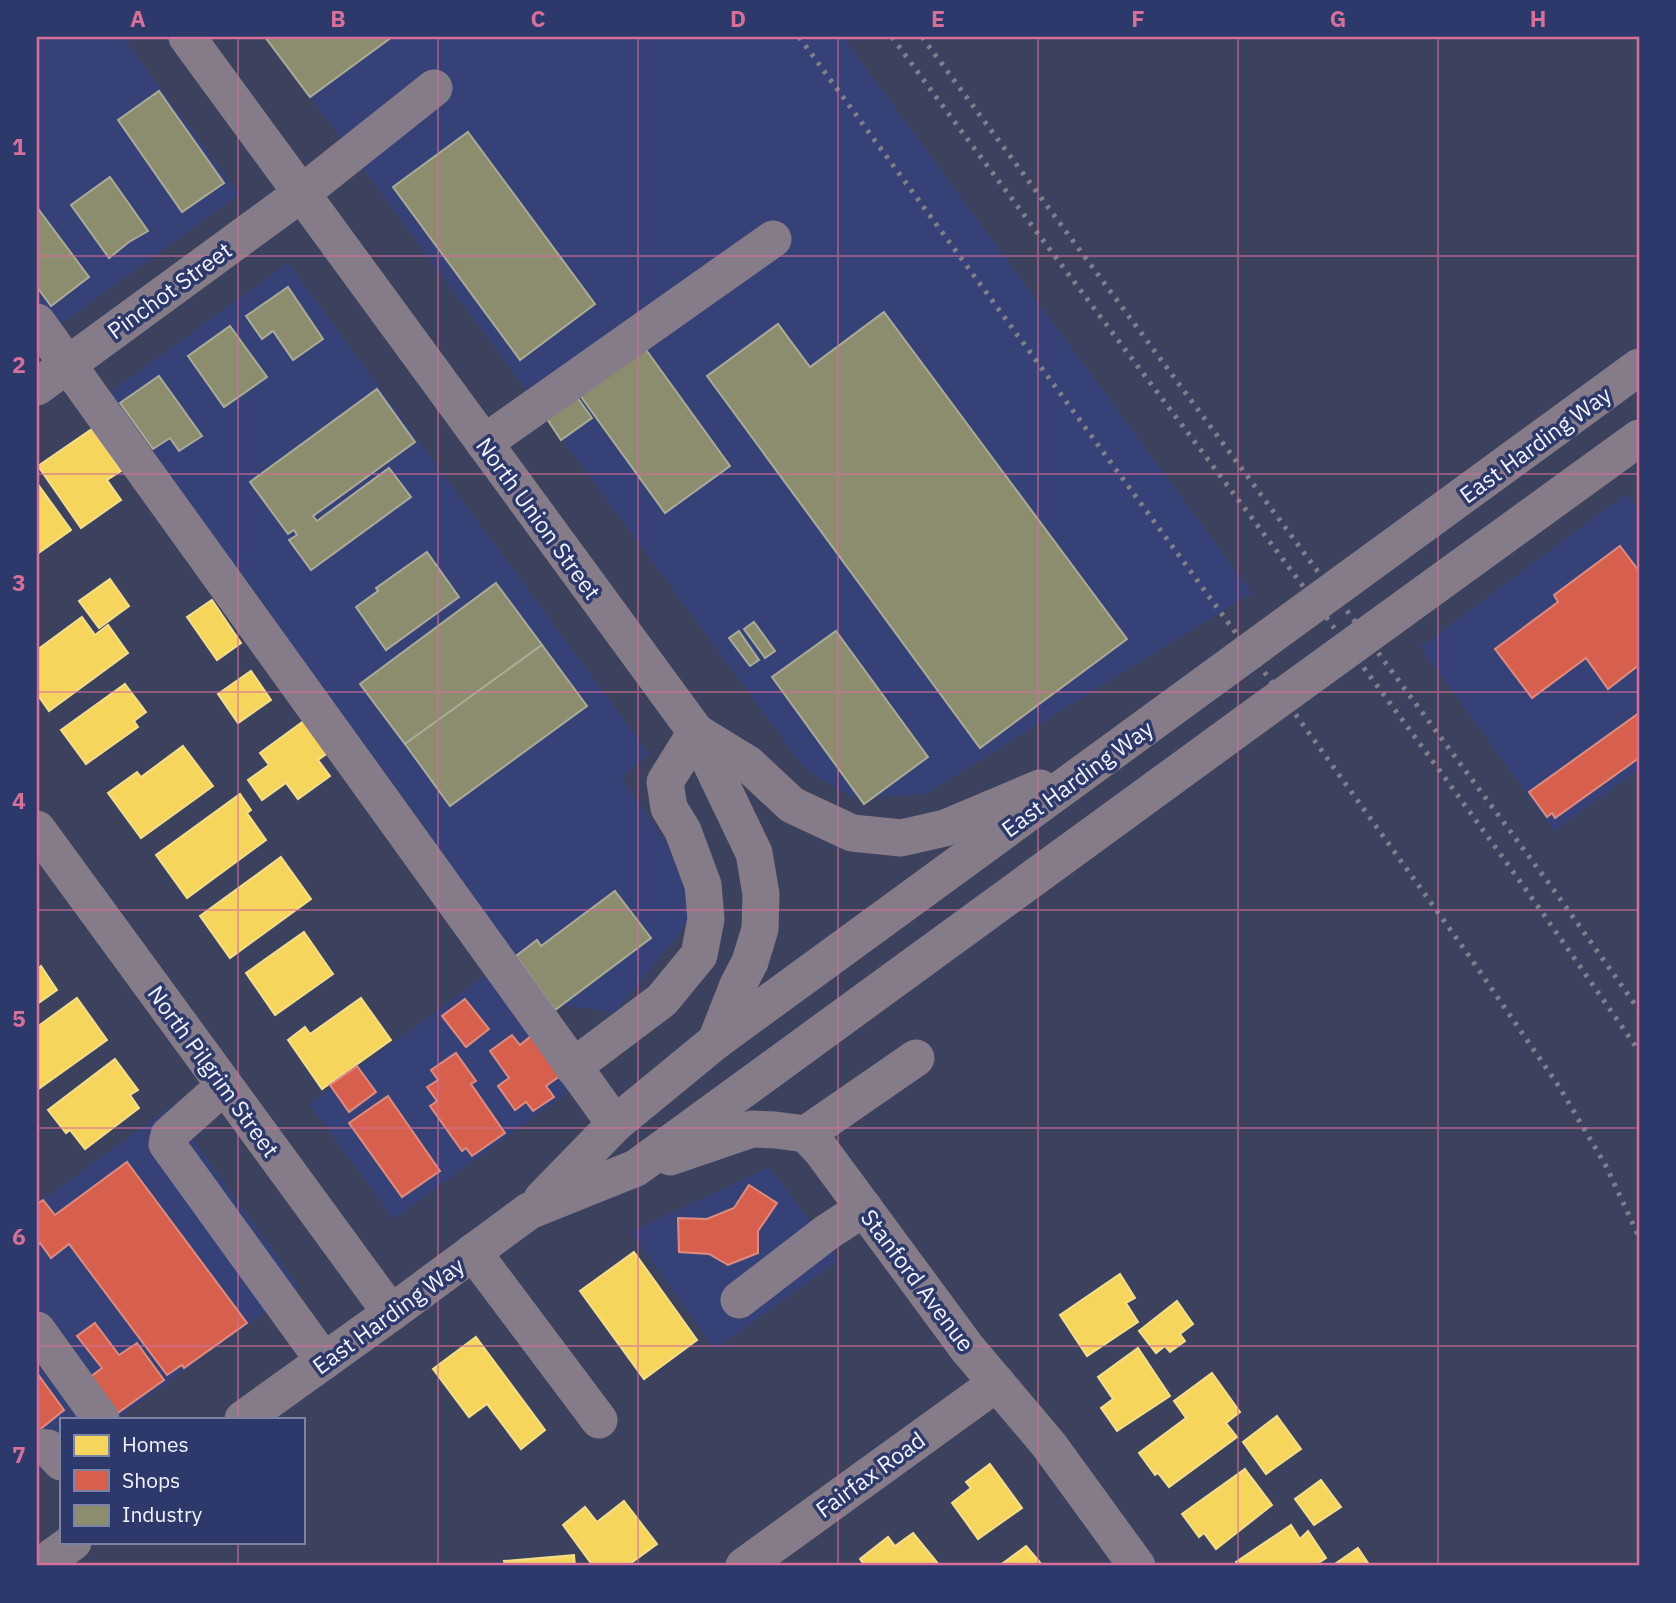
<svg xmlns="http://www.w3.org/2000/svg" width="1676" height="1603" font-family="'IBM Plex Sans',sans-serif">
	<rect width="100%" height="100%" fill="#3c425d"/>
	<!-- built -->
	<g fill="#364277">
		<path d="M 37,37 L 123,37 L 239,194 L 52,331 L 37,310 Z"/>
		<path d="M 266,37 L 843,37 L 1252,593 L 924,795 L 852,797 L 805,769 Z"/>
		<path d="M 288,263 L 649,754 L 621,778 L 681,864 L 689,921 L 616,1012 L 546,1004 L 102,398 Z"/>
		<path d="M 1626,494 L 1639,510 L 1639,770 L 1554,831 L 1420,647 Z"/>
		<path d="M 494,969 L 579,1084 L 394,1219 L 309,1104 Z"/>
		<path d="M 170,1107 L 299,1287 L 117,1419 L 37,1314 L 37,1204 Z"/>
		<path d="M 769,1167 L 839,1260 L 715,1349 L 631,1232 Z"/>
		<path d="M 37,1346 L 90,1419 L 61,1419 L 61,1458 L 37,1474 Z"/>
	</g>
	<!-- homes -->
	<g fill="#f6d55c" stroke="#f4de8b" stroke-width="2">
		<path d="M 92,429 L 121,471 L 107,480 L 121,500 L 81,528 L 38,466 Z"/>
		<path d="M 37,483 L 71,530 L 37,554 Z"/>
		<path d="M 110,579 L 129,606 L 99,628 L 79,601 Z"/>
		<path d="M 212,600 L 241,643 L 217,660 L 187,617 Z"/>
		<path d="M 82,617 L 95,635 L 108,625 L 128,653 L 49,711 L 37,694 L 37,650 Z"/>
		<path d="M 251,671 L 271,700 L 238,723 L 218,694 Z"/>
		<path d="M 125,684 L 146,712 L 134,721 L 138,727 L 86,764 L 61,730 Z"/>
		<path d="M 308,718 L 332,750 L 318,760 L 330,776 L 298,799 L 286,783 L 262,800 L 248,780 L 269,765 L 260,753 Z"/>
		<path d="M 183,746 L 213,786 L 141,838 L 108,793 L 137,772 L 141,777 Z"/>
		<path d="M 240,794 L 251,810 L 247,813 L 266,840 L 187,898 L 156,855 Z"/>
		<path d="M 281,857 L 311,899 L 230,958 L 200,916 Z"/>
		<path d="M 304,932 L 333,974 L 275,1015 L 246,973 Z"/>
		<path d="M 41,966 L 57,990 L 37,1004 L 37,969 Z"/>
		<path d="M 77,998 L 107,1040 L 37,1090 L 37,1027 Z"/>
		<path d="M 361,998 L 391,1040 L 322,1089 L 288,1040 L 305,1027 L 310,1034 Z"/>
		<path d="M 115,1059 L 138,1090 L 130,1095 L 139,1108 L 85,1149 L 70,1130 L 66,1133 L 48,1110 Z"/>
		<path d="M 634,1252 L 697,1340 L 644,1379 L 580,1291 Z"/>
		<path d="M 1120,1274 L 1135,1298 L 1126,1303 L 1138,1322 L 1087,1356 L 1060,1315 Z"/>
		<path d="M 1177,1301 L 1193,1324 L 1180,1334 L 1185,1341 L 1170,1352 L 1165,1346 L 1156,1353 L 1139,1331 Z"/>
		<path d="M 476,1337 L 545,1430 L 521,1449 L 487,1404 L 469,1417 L 433,1369 Z"/>
		<path d="M 1138,1348 L 1170,1396 L 1117,1431 L 1101,1408 L 1113,1399 L 1098,1377 Z"/>
		<path d="M 1212,1373 L 1240,1412 L 1226,1423 L 1237,1437 L 1169,1487 L 1158,1473 L 1155,1475 L 1139,1453 L 1186,1418 L 1174,1401 Z"/>
		<path d="M 1277,1416 L 1301,1449 L 1266,1474 L 1243,1442 Z"/>
		<path d="M 990,1464 L 1022,1508 L 978,1539 L 952,1503 L 971,1488 L 966,1482 Z"/>
		<path d="M 1245,1469 L 1272,1505 L 1216,1549 L 1204,1533 L 1199,1537 L 1182,1514 Z"/>
		<path d="M 1321,1480 L 1341,1507 L 1314,1525 L 1295,1499 Z"/>
		<path d="M 624,1501 L 657,1544 L 627,1566 L 593,1566 L 563,1525 L 585,1507 L 597,1522 Z"/>
		<path d="M 1291,1525 L 1300,1539 L 1308,1531 L 1326,1558 L 1314,1566 L 1239,1566 L 1236,1562 Z"/>
		<path d="M 913,1533 L 940,1566 L 865,1566 L 860,1559 L 888,1537 L 895,1546 Z"/>
		<path d="M 1026,1546 L 1043,1566 L 999,1566 Z"/>
		<path d="M 1358,1548 L 1370,1566 L 1332,1566 Z"/>
		<path d="M 574,1555 L 575,1566 L 505,1566 L 504,1561 Z"/>
	</g>
	<!-- shops -->
	<g fill="#d6604d" stroke="#de8c81" stroke-width="2">
		<path d="M 1620,546 L 1639,571 L 1639,665 L 1608,689 L 1586,658 L 1532,698 L 1495,649 L 1558,602 L 1554,595 Z"/>
		<path d="M 1639,713 L 1639,758 L 1555,818 L 1552,813 L 1547,817 L 1529,792 Z"/>
		<path d="M 465,999 L 489,1029 L 466,1047 L 442,1016 Z"/>
		<path d="M 512,1035 L 520,1045 L 531,1036 L 560,1076 L 546,1086 L 554,1097 L 533,1111 L 526,1102 L 515,1110 L 498,1086 L 509,1078 L 490,1051 Z"/>
		<path d="M 456,1053 L 476,1081 L 471,1084 L 505,1133 L 472,1156 L 466,1148 L 462,1151 L 430,1106 L 437,1101 L 427,1087 L 438,1080 L 431,1070 Z"/>
		<path d="M 357,1066 L 376,1092 L 349,1112 L 330,1085 Z"/>
		<path d="M 388,1096 L 440,1171 L 402,1197 L 349,1123 Z"/>
		<path d="M 127,1162 L 247,1323 L 184,1368 L 182,1365 L 167,1375 L 69,1244 L 51,1258 L 40,1243 L 37,1246 L 37,1204 L 43,1200 L 55,1215 Z"/>
		<path d="M 749,1185 L 777,1203 L 758,1231 L 758,1253 L 728,1265 L 709,1254 L 679,1252 L 678,1218 L 707,1219 L 734,1208 Z"/>
		<path d="M 95,1323 L 119,1355 L 137,1343 L 164,1380 L 112,1417 L 85,1381 L 102,1368 L 77,1336 Z"/>
		<path d="M 37,1373 L 64,1410 L 37,1432 Z"/>
	</g>
	<!-- industry -->
	<g fill="#8c8c6e" stroke="#aaab98" stroke-width="2">
		<path d="M 265,37 L 392,37 L 310,97 Z"/>
		<path d="M 159,91 L 224,183 L 182,212 L 118,120 Z"/>
		<path d="M 468,132 L 595,304 L 520,360 L 393,187 Z"/>
		<path d="M 110,177 L 148,231 L 129,242 L 109,258 L 71,205 Z"/>
		<path d="M 39,210 L 89,277 L 51,306 L 37,287 L 37,212 Z"/>
		<path d="M 288,287 L 323,339 L 293,360 L 273,331 L 262,339 L 246,316 Z"/>
		<path d="M 884,312 L 1127,639 L 980,748 L 707,376 L 778,324 L 810,367 Z"/>
		<path d="M 230,326 L 267,377 L 224,407 L 188,356 Z"/>
		<path d="M 639,340 L 730,466 L 665,513 L 574,387 Z"/>
		<path d="M 159,376 L 202,436 L 179,451 L 170,438 L 153,449 L 120,403 Z"/>
		<path d="M 377,389 L 415,442 L 313,516 L 317,521 L 389,468 L 411,497 L 311,570 L 289,540 L 297,535 L 294,530 L 288,534 L 250,482 Z"/>
		<path d="M 577,397 L 592,418 L 561,440 L 547,419 Z"/>
		<path d="M 427,552 L 459,597 L 386,650 L 356,607 L 378,591 L 376,588 Z"/>
		<path d="M 496,583 L 542,645 L 405,744 L 360,684 Z"/>
		<path d="M 754,622 L 775,651 L 765,658 L 744,629 Z"/>
		<path d="M 739,631 L 759,660 L 750,666 L 729,638 Z"/>
		<path d="M 836,631 L 928,757 L 864,804 L 772,677 Z"/>
		<path d="M 542,645 L 587,706 L 450,806 L 405,744 Z"/>
		<path d="M 615,891 L 651,938 L 555,1010 L 516,956 L 537,940 L 541,946 Z"/>
	</g>
	<g fill="none" stroke-linecap="round" stroke-linejoin="round">
		<!-- minor -->
		<g stroke="#867c89" stroke-width="37">
			<path d="M 187,37 L 696,732 L 754,853 L 761,894 L 760,929 L 750,962 L 738,985 L 716,1041"/>
			<path d="M 37,322 L 615,1124"/>
			<path d="M 37,387 L 302,193 L 434,88"/>
			<path d="M 484,443 L 773,239"/>
			<path d="M 696,732 L 748,764 L 792,805 L 852,833 L 901,838 L 945,828 L 1040,788"/>
			<path d="M 37,829 L 391,1313"/>
			<path d="M 573,1067 L 662,1000 L 699,955 L 706,919 L 703,885 L 683,831 L 669,808 L 665,782 L 696,732"/>
			<path d="M 224,1086 L 169,1135 L 167,1144 L 324,1361"/>
			<path d="M 806,1134 L 916,1058"/>
			<path d="M 670,1157 L 752,1129 L 775,1130 L 806,1134 L 821,1150 L 967,1348 L 1049,1445 L 1137,1566"/>
			<path d="M 542,1199 L 615,1124 L 716,1041 L 1639,367"/>
			<path d="M 473,1252 L 599,1420"/>
			<path d="M 739,1300 L 826,1233 L 864,1208"/>
			<path d="M 37,1330 L 101,1419"/>
			<path d="M 243,1419 L 391,1313 L 529,1211 L 636,1168 L 1261,712 L 1639,438"/>
			<path d="M 37,1447 L 48,1448 L 61,1462"/>
			<path d="M 40,1566 L 73,1542"/>
			<path d="M 744,1566 L 997,1383"/>
		</g>
		<!-- rail -->
		<g stroke="#817e8c" stroke-width="5" stroke-dasharray="3.5 7" stroke-linecap="butt">
			<path d="M 799,37 L 1304,726 L 1465,950 L 1560,1088 L 1606,1166 L 1639,1237"/>
			<path d="M 892,37 C 1099,319 1315,596 1519,880 C 1560,937 1599,994 1639,1051"/>
			<path d="M 922,37 L 1556,893 L 1639,1010"/>
		</g>
	</g>
	<!-- grid -->
	<path fill="none" stroke="#d5709b" stroke-width="2" stroke-opacity="0.55" d="M 238,37 L 238,1419M 438,37 L 438,1566M 638,37 L 638,1566M 838,37 L 838,1566M 1038,37 L 1038,1566M 1238,37 L 1238,1566M 1438,37 L 1438,1566M 37,256 L 1639,256M 37,474 L 1639,474M 37,692 L 1639,692M 37,910 L 1639,910M 37,1128 L 1639,1128M 37,1346 L 1639,1346M 238,1542 L 238,1566"/>
	<g text-anchor="middle" dominant-baseline="central" stroke-width="7" stroke-linejoin="round" paint-order="stroke">
		<!-- street labels -->
		<g font-size="23" fill="#f1f3fa" stroke="#2e396b">
			<text transform="translate(169 290) rotate(-36)">Pinchot Street</text>
			<text transform="translate(1535 444) rotate(-36)">East Harding Way</text>
			<text transform="translate(539 518) rotate(54)">North Union Street</text>
			<text transform="translate(1077 778) rotate(-36)">East Harding Way</text>
			<text transform="translate(214 1071) rotate(54)">North Pilgrim Street</text>
			<text transform="translate(918 1280) rotate(53)">Stanford Avenue</text>
			<text transform="translate(388 1315) rotate(-36)">East Harding Way</text>
			<text transform="translate(870 1474) rotate(-36)">Fairfax Road</text>
		</g>
	</g>
	<!-- border -->
	<rect width="1676" height="1603" fill="none" stroke="#2e396b" stroke-width="77"/>
	<!-- legend -->
	<rect x="60" y="1418" width="245" height="126" fill="#2e396b" stroke="#7c83a4" stroke-width="2"/>
	<rect x="74" y="1435" width="35" height="21" fill="#f6d55c" stroke="#7c83a4" stroke-width="2"/>
	<text x="122" y="1452" font-size="21" fill="#f1f3fa">Homes</text>
	<rect x="74" y="1470" width="35" height="21" fill="#d6604d" stroke="#7c83a4" stroke-width="2"/>
	<text x="122" y="1488" font-size="21" fill="#f1f3fa">Shops</text>
	<rect x="74" y="1505" width="35" height="21" fill="#8c8c6e" stroke="#7c83a4" stroke-width="2"/>
	<text x="122" y="1522" font-size="21" fill="#f1f3fa">Industry</text>
	<rect x="38" y="38" width="1600" height="1526" fill="none" stroke="#d5709b" stroke-width="2.5"/>
	<g font-size="23" text-anchor="middle" font-weight="bold" fill="#d5709b">
		<text x="138" y="27">A</text>
		<text x="338" y="27">B</text>
		<text x="538" y="27">C</text>
		<text x="738" y="27">D</text>
		<text x="938" y="27">E</text>
		<text x="1138" y="27">F</text>
		<text x="1338" y="27">G</text>
		<text x="1538" y="27">H</text>
		<text x="19" y="155">1</text>
		<text x="19" y="373">2</text>
		<text x="19" y="591">3</text>
		<text x="19" y="809">4</text>
		<text x="19" y="1027">5</text>
		<text x="19" y="1245">6</text>
		<text x="19" y="1463">7</text>
	</g>
</svg>
